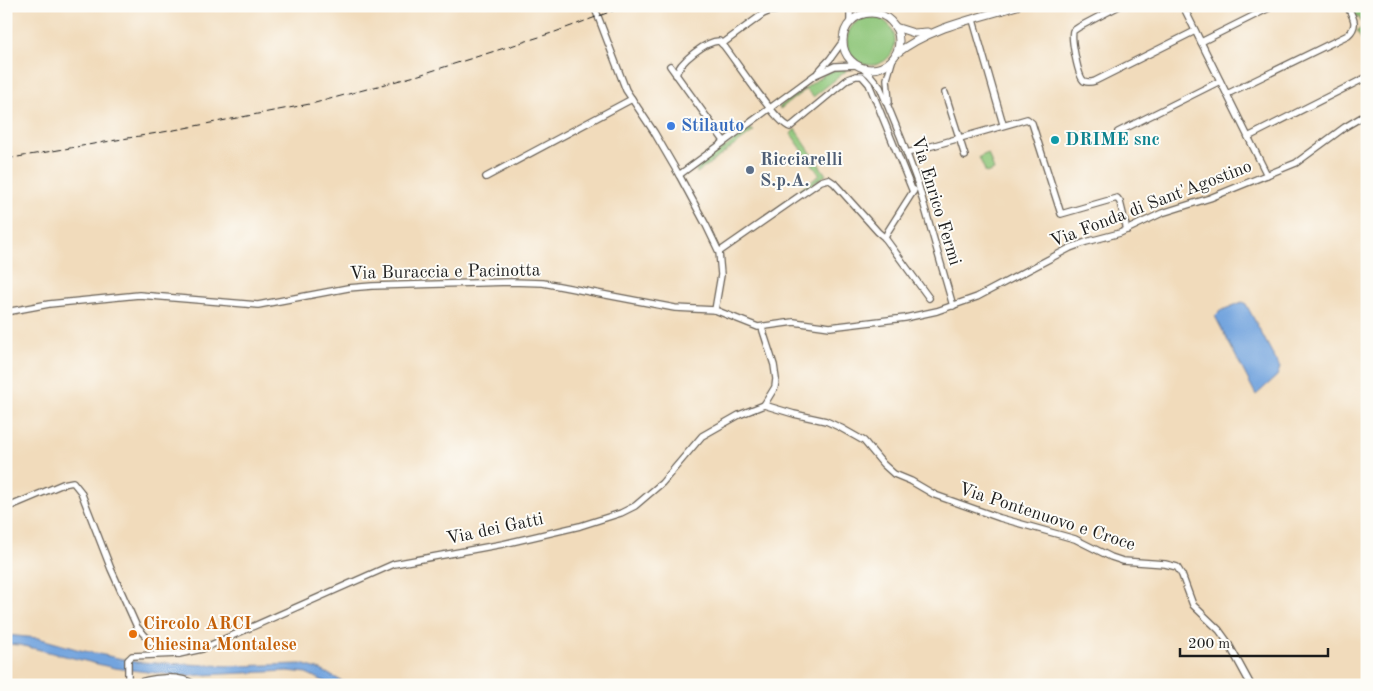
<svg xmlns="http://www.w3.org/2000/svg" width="1373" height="691" font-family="'Old Standard TT',serif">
	<rect width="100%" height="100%" fill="#fdfcf7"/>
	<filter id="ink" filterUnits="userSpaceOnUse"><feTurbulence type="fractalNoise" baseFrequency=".02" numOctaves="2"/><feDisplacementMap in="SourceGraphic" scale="10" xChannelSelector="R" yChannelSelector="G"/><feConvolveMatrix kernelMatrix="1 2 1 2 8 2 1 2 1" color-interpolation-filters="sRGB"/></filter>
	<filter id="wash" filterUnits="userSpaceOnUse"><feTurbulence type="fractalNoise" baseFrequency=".0096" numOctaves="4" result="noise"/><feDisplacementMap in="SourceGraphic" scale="20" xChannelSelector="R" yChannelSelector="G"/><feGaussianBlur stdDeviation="1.12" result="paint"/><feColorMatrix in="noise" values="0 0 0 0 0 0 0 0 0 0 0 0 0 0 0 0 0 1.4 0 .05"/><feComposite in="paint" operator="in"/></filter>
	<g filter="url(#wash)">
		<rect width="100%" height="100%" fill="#f1dbbb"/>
		<!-- green -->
		<g fill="#8ec679" stroke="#55714a">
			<path d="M 1350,6 L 1367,6 L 1367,50 L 1357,31 L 1364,27 L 1358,16 L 1356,17 Z"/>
			<circle cx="871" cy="41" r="24"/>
			<path d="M 844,68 L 846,71 L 813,97 L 806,89 L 780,109 L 779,107 L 825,74 L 831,71 Z"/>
			<path d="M 750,129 L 754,131 L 697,173 L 696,169 Z"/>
			<path d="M 795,129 L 826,175 L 800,192 L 799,190 L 820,175 L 791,134 Z"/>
			<path d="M 988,153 L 994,170 L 986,173 L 979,157 Z"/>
		</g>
		<!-- water -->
		<g fill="#73a4de" stroke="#48607d">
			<path d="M 1242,302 L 1246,304 L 1280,368 L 1277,376 L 1256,395 L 1215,316 L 1220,311 Z"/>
			<path d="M 6,635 L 38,638 L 80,650 L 137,662 L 234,666 L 301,664 L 321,670 L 349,685 L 332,685 L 306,673 L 288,671 L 181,676 L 114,668 L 20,645 L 6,644 Z"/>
		</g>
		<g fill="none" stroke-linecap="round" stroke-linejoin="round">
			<!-- stream -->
			<path stroke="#73a4de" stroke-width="1" d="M 169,682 L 170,685"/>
		</g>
	</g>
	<g filter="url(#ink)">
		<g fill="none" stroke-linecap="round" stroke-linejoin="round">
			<!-- minor casing -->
			<g stroke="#675f54" stroke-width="8">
				<g id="minor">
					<path d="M 594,6 L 626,90 L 654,132 L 679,175 L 706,225 L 719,252 L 721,275 L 715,310"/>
					<path d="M 850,6 L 850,22"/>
					<path d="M 866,6 L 869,13"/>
					<path d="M 1119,6 L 1079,27 L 1073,31 C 1071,39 1078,77 1084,81 C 1088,83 1092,82 1095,81 L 1195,31"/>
					<path d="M 1183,6 L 1267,175"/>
					<path d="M 973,20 L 1003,124"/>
					<path d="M 1201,42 L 1273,6"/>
					<path d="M 722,44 L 763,14 L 770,11 L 778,10"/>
					<path d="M 670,66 L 724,141"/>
					<path d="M 861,67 L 870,75 L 880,87 L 901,138 L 918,184 L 953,306"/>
					<path d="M 818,72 L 830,59 L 843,41"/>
					<path d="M 676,75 C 679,62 706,41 719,41 L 724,46 C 736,61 776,123 790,127 L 848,79 L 856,76 L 862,76 L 869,84 L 913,192"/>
					<path d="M 945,93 L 965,156"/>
					<path d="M 1227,94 L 1348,35 C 1359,25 1353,17 1347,6"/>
					<path d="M 889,102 L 887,79 L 893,58"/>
					<path d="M 1118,132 L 1220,81"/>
					<path d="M 1248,137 L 1367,77"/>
					<path d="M 907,153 L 1027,119 L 1032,123 L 1061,214 L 1117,198 L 1120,202 L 1127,230"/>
					<path d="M 679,175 L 815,75 L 835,66 L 857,65"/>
					<path d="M 486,177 L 632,99"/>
					<path d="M 885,238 L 888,231 L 914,190"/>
					<path d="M 719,252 L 821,181 L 828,179 L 834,183 L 878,232 L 885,238 L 929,298"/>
					<path d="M 6,312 L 49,304 L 139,295 L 258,305 L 348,288 L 372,286 L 511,282 L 543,283 L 675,308 L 715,310 L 758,327 L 794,322 L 830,327 L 905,318 L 937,311 L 977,297 L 1070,248 L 1086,242 L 1120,233 L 1162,213 L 1210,198 L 1296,163 L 1345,127 L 1367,114"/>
					<path d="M 764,405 L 794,414 L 826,421 L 841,428 L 864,441 L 883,464 L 894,474 L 911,481 L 935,495 L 1000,518 L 1075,539 L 1111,557 L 1123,561 L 1165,564 L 1177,567 L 1182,575 L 1193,605 L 1219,630 L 1227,641 L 1251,685"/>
					<path d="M 6,508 L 63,484 L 73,482 L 81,492 L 111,569 L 137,627 L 150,641 L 173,648 L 179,654"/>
					<path d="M 128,685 L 128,660 L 132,656 L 179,654 L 202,649 L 394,564 L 503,544 L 580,526 L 621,513 L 635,506 L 662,483 L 702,436 L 739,415 L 764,405 L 775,387 L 776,379 L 774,365 L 762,328"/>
					<path d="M 133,685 C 149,677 180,674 195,685"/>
				</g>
			</g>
			<!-- tertiary casing -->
			<g stroke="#675f54" stroke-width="9">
				<g id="tertiary">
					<circle cx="871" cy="41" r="28"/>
					<path d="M 895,27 L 914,33 L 927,32"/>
					<path d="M 896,54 C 930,27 976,19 1017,6"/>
				</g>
			</g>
			<!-- minor -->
			<use href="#minor" stroke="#fff" stroke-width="5.5"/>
			<!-- tertiary -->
			<use href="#tertiary" stroke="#fff" stroke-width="7"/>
			<!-- rail -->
			<path stroke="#1c1c1c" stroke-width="1" stroke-dasharray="8 4" stroke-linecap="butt" d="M 6,159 L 169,131 L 315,103 L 419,75 L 555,32 L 626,6"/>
		</g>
	</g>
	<!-- markers -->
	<circle fill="#3f7fe0" stroke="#fdfcf7" stroke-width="2" cx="671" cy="126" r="5"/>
	<circle fill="#0f9aa8" stroke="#fdfcf7" stroke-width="2" cx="1055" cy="140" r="5"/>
	<circle fill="#5c6f8a" stroke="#fdfcf7" stroke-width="2" cx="750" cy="170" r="5"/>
	<circle fill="#e8710a" stroke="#fdfcf7" stroke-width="2" cx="133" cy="634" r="5"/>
	<g text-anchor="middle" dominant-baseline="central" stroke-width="4" stroke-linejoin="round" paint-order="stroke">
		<!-- shop labels -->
		<g font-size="18" font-weight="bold" fill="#366cbe" stroke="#fdfcf7" text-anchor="start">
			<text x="681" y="126">Stilauto</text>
		</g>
		<!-- culture labels -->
		<g font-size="18" font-weight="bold" fill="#0d838f" stroke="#fdfcf7" text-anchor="start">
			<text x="1065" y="140">DRIME snc</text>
		</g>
		<!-- service labels -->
		<g font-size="18" font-weight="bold" fill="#4e5e75" stroke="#fdfcf7" text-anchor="start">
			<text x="760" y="160">Ricciarelli<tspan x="760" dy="21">S.p.A.</tspan></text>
		</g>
		<!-- street labels -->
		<g font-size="18" fill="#1c1c1c" stroke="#fdfcf7">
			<text transform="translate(936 201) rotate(73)">Via Enrico Fermi</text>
			<text transform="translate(1151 204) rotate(-21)">Via Fonda di Sant'Agostino</text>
			<text transform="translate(445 272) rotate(-1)">Via Buraccia e Pacinotta</text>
			<text transform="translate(1047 517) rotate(18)">Via Pontenuovo e Croce</text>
			<text transform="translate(495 529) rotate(-12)">Via dei Gatti</text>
		</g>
		<!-- food labels -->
		<g font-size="18" font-weight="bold" fill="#c56008" stroke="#fdfcf7" text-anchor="start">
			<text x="143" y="624">Circolo ARCI<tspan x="143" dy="21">Chiesina Montalese</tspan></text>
		</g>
	</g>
	<!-- margin -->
	<rect width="1373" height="691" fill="none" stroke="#fdfcf7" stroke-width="25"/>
	<!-- scale -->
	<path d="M1180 648v8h148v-8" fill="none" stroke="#1c1c1c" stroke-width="2.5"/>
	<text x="1188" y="648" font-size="15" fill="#1c1c1c" stroke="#fdfcf7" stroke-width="4" paint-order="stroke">200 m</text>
</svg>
